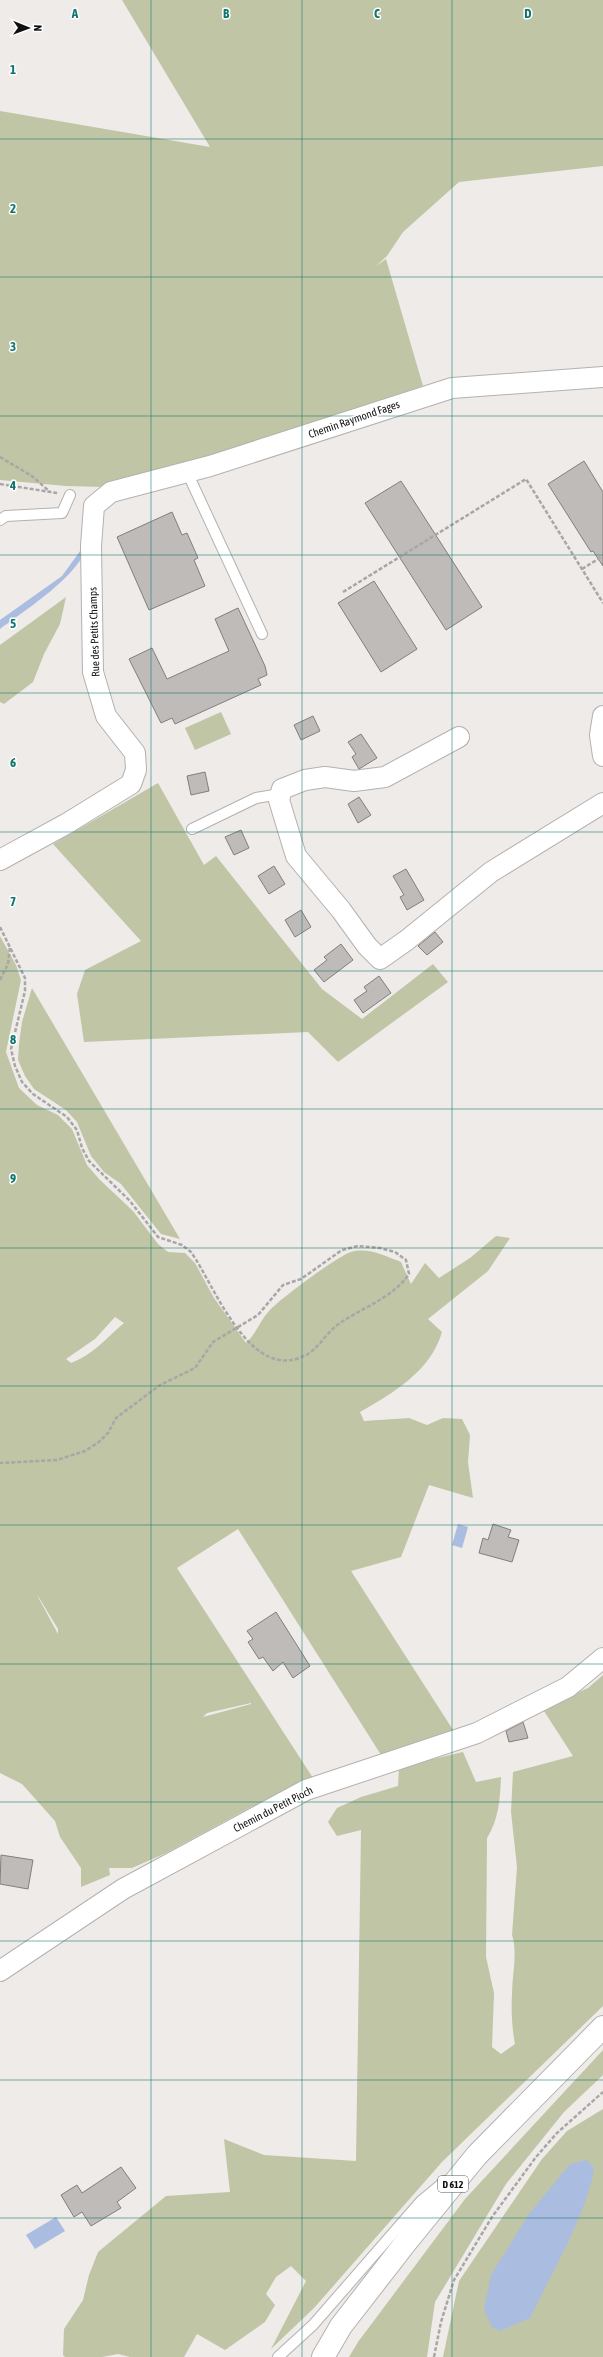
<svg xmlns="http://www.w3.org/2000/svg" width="603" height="2357" font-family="'Asap Condensed',sans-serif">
	<rect width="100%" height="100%" fill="#eeebe9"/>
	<!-- green -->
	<g fill="#c0c5a5" fill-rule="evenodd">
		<path d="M 122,0 L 603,0 L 603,166 L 459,182 L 403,232 L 387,256 L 375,267 L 386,259 L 423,386 L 179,466 L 104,487 L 66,486 L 0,480 L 0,111 L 210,147 Z"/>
		<path d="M 66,597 L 60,624 L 44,654 L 33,682 L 4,704 L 0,702 L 0,645 Z"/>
		<path d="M 221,712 L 231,734 L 195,750 L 185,728 Z"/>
		<path d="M 158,783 L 204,865 L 216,856 L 322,989 L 362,1019 L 433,964 L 448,982 L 338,1062 L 308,1032 L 84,1042 L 77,994 L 85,970 L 141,941 L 53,844 Z"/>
		<path d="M 0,936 L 16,965 L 21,980 L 6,1052 L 19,1088 L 37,1105 L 58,1115 L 72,1129 L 87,1165 L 99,1179 L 133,1211 L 158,1244 L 168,1252 L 185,1253 L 195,1263 L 214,1298 L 246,1343 C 256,1334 260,1321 269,1311 C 280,1299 336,1257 351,1252 C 368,1247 385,1256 401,1262 L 411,1284 L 425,1263 L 439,1278 L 470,1258 L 496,1236 L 510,1238 L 488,1271 L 428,1319 L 442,1332 C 431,1371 393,1393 360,1412 L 364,1421 L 409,1418 L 427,1425 L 443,1418 L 462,1419 L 470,1435 L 468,1462 L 473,1498 L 429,1485 L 401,1557 L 351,1571 L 455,1733 L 383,1758 L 238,1529 L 177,1568 L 315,1781 L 251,1807 L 166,1853 L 132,1868 L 109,1868 L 110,1875 L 81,1887 L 81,1868 L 60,1837 L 55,1821 L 22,1784 L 0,1773 L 0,1720 L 56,1704 L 0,1720 ZM 115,1317 L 124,1323 C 106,1338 93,1355 71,1363 L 66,1359 L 95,1339 ZM 38,1596 L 58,1629 L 58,1634 L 38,1597 ZM 251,1703 L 251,1704 L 203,1717 L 207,1713 Z"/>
		<path d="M 32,988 L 180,1239 L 161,1234 L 121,1184 L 104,1172 L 91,1156 L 77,1122 L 66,1110 L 34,1089 L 25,1076 L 18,1060 L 19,1044 L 22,1022 Z"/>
		<path d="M 603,1675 L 603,2006 L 442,2162 L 314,2308 L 271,2349 L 306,2281 L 291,2266 L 276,2277 L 266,2294 L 275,2305 L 265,2322 L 225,2350 L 197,2334 L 184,2357 L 130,2357 L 118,2354 L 102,2357 L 65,2357 L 63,2355 L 64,2329 L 83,2300 L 89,2275 L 98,2252 L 166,2196 L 230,2192 L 224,2139 L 264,2155 L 356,2161 L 361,1830 L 337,1836 L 328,1822 L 337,1808 L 361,1797 L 398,1786 L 399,1767 L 463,1752 L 476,1782 L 501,1777 C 500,1799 499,1819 487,1838 L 486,1957 L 494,1993 L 492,2047 L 501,2054 L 515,2044 C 512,2028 511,2011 512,1994 C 512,1974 518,1954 512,1935 L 517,1867 L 511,1812 L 513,1772 L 573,1756 L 542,1708 L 588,1688 Z"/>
		<path d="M 603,2050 L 603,2075 L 564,2112 L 506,2184 L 435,2302 L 427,2357 L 349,2357 L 358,2342 L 465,2199 Z"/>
		<path d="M 603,2109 L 603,2357 L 443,2357 L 459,2281 L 542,2159 L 567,2131 Z"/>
	</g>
	<!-- water -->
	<g fill="#aabce0">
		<path d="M 88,540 C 87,571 24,611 0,629 L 0,620 L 62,576 Z"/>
		<path d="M 458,1524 L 468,1527 L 462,1548 L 452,1545 Z"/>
		<path d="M 587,2160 L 594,2168 C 588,2212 550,2276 530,2318 L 500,2331 L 492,2327 L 484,2310 L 491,2275 L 529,2214 L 570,2164 Z"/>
		<path d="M 56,2217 L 65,2231 L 35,2249 L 26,2235 Z"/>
	</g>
	<!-- building -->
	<g fill="#bebbb9" stroke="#817f7d">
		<path d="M 584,461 L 603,492 L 603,566 L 593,551 L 591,552 L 548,484 Z"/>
		<path d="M 401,481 L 482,607 L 446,630 L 365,503 Z"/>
		<path d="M 172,512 L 182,535 L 187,533 L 198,558 L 194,560 L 205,586 L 149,610 L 117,537 Z"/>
		<path d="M 374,581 L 417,649 L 381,672 L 338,603 Z"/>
		<path d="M 238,608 L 265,666 L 267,675 L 258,679 L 261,685 L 175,724 L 172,718 L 161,723 L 129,659 L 152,648 L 167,679 L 229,651 L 215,619 Z"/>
		<path d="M 313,716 L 320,731 L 301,740 L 294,725 Z"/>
		<path d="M 361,734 L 377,758 L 359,769 L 352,757 L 356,754 L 348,742 Z"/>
		<path d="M 205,772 L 209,791 L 191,795 L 187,776 Z"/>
		<path d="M 359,797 L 371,815 L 358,823 L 348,804 Z"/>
		<path d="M 241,830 L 249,848 L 234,855 L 225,837 Z"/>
		<path d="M 274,866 L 285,884 L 269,894 L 258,876 Z"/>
		<path d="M 406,869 L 424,900 L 407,910 L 400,897 L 404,895 L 393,876 Z"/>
		<path d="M 301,910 L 311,927 L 295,937 L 285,920 Z"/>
		<path d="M 435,932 L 443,942 L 427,955 L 418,946 Z"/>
		<path d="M 341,944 L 353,960 L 324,982 L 314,970 L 327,960 L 324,957 Z"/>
		<path d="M 379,976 L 391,993 L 363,1013 L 354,1000 L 367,991 L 364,987 Z"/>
		<path d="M 493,1524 L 511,1530 L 508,1537 L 519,1540 L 512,1562 L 479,1553 L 483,1538 L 488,1540 Z"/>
		<path d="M 276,1612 L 310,1666 L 293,1678 L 283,1662 L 273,1671 L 263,1657 L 259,1659 L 248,1642 L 253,1639 L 247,1631 Z"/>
		<path d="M 523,1722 L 528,1738 L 509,1742 L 506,1731 Z"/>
		<path d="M 1,1855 L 33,1860 L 28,1889 L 0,1884 Z"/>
		<path d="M 121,2167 L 136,2188 L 117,2202 L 121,2208 L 91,2226 L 82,2212 L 74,2217 L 61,2195 L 77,2185 L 82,2193 Z"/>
	</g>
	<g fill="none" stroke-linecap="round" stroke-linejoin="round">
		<!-- lane casing -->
		<g stroke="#b4b1af" stroke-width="12">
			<g id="lane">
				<path d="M 187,472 L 262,634"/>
				<path d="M 0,520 L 6,516 L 62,513 L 70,495"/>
				<path d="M 192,829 L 256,798 L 280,794"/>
				<path d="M 278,2357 L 313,2325 L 421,2201 L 445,2181"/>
			</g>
		</g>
		<!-- street casing -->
		<g stroke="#b4b1af" stroke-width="22">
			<g id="street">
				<path d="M 603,716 L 600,735 L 603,756"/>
				<path d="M 459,737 L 385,777 L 354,781 L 325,777 L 305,780 L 282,789 L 279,800 L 296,856 L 341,910 L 367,946 L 380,959 L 407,940 L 491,872 L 603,803"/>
				<path d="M 0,860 L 66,824 L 131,784 L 136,770 L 135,753 L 106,716 L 93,672 L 91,546 L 94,506 L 111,492 L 210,466 L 452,388 L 603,377"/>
				<path d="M 0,1971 L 123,1889 L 306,1790 L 477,1733 L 568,1687 L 603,1658"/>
			</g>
		</g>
		<!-- highway casing -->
		<g stroke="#b4b1af" stroke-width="24">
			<path id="highway" d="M 323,2357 L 341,2326 L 407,2241 L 477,2155 L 603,2027"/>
		</g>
		<!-- path -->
		<g stroke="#a9a6a5" stroke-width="2.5" stroke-dasharray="4 2" stroke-linecap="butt">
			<path d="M 0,457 L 32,476 L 50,492"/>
			<path d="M 0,484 L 57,493"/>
			<path d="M 582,569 L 603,556"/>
			<path d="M 343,592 L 526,479 L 603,603"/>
			<path d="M 0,927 L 25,978 L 25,991 L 11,1049 L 15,1066 L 22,1082 L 33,1094 L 67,1117 L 77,1130 L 82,1148 L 89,1161 L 130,1201 L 158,1237 L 182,1245 L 191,1252 C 215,1286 251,1387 308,1354 C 318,1348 326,1334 336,1326 C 360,1308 392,1299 409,1274 L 406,1260 L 395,1252 L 380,1248 L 358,1246 L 342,1250 L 301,1279 L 283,1285 L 258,1315 L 213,1342 L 195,1368 L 160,1385 L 116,1418 L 108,1433 L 99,1442 L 85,1451 L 57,1460 L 0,1463"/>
			<path d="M 0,980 L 8,964 L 10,947"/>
			<path d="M 434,2357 L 441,2322 L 454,2280 L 492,2217 L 536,2157 L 557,2133 L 603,2092"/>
		</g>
		<!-- lane -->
		<use href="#lane" stroke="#fff" stroke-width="10"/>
		<!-- street -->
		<use href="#street" stroke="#fff" stroke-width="20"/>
		<!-- highway -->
		<use href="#highway" stroke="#fff" stroke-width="22"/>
	</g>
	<!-- grid -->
	<path fill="none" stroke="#0f766e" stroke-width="1" stroke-opacity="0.55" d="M 151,0 L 151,2357M 302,0 L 302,2357M 452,0 L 452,2357M 0,139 L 603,139M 0,277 L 603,277M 0,416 L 603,416M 0,555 L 603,555M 0,693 L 603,693M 0,832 L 603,832M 0,971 L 603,971M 0,1109 L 603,1109M 0,1248 L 603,1248M 0,1386 L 603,1386M 0,1525 L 603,1525M 0,1664 L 603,1664M 0,1802 L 603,1802M 0,1941 L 603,1941M 0,2080 L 603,2080M 0,2218 L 603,2218"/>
	<g text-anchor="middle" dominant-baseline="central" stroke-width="3" stroke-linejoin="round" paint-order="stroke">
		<!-- shield labels -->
		<rect fill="#fff" stroke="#585858" stroke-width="1" x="438" y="2176" width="30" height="16" rx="3"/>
		<g font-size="10" font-weight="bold" fill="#111010">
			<text x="453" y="2184">D 612</text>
		</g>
		<!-- street labels -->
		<g font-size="11" fill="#111010" stroke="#fff">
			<text transform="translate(354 419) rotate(-19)">Chemin Raymond Fages</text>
			<text transform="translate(94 632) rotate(-92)">Rue des Petits Champs</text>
			<text transform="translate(273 1809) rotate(-27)">Chemin du Petit Pioch</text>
		</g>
	</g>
	<g font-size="13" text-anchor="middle" font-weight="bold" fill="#0f766e" stroke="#fff" stroke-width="3" stroke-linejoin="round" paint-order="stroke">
		<text x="75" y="18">A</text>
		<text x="226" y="18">B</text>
		<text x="377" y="18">C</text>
		<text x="528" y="18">D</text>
		<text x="13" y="74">1</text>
		<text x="13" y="213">2</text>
		<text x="13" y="351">3</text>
		<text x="13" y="490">4</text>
		<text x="13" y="628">5</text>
		<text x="13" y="767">6</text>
		<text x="13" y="906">7</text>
		<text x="13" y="1044">8</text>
		<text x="13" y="1183">9</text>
	</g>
	<!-- north arrow -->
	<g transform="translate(28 28) rotate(91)" stroke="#ffffff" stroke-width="3" paint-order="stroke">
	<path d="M0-3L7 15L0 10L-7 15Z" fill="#111010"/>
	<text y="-6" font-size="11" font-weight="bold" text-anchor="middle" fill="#111010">N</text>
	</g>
</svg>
